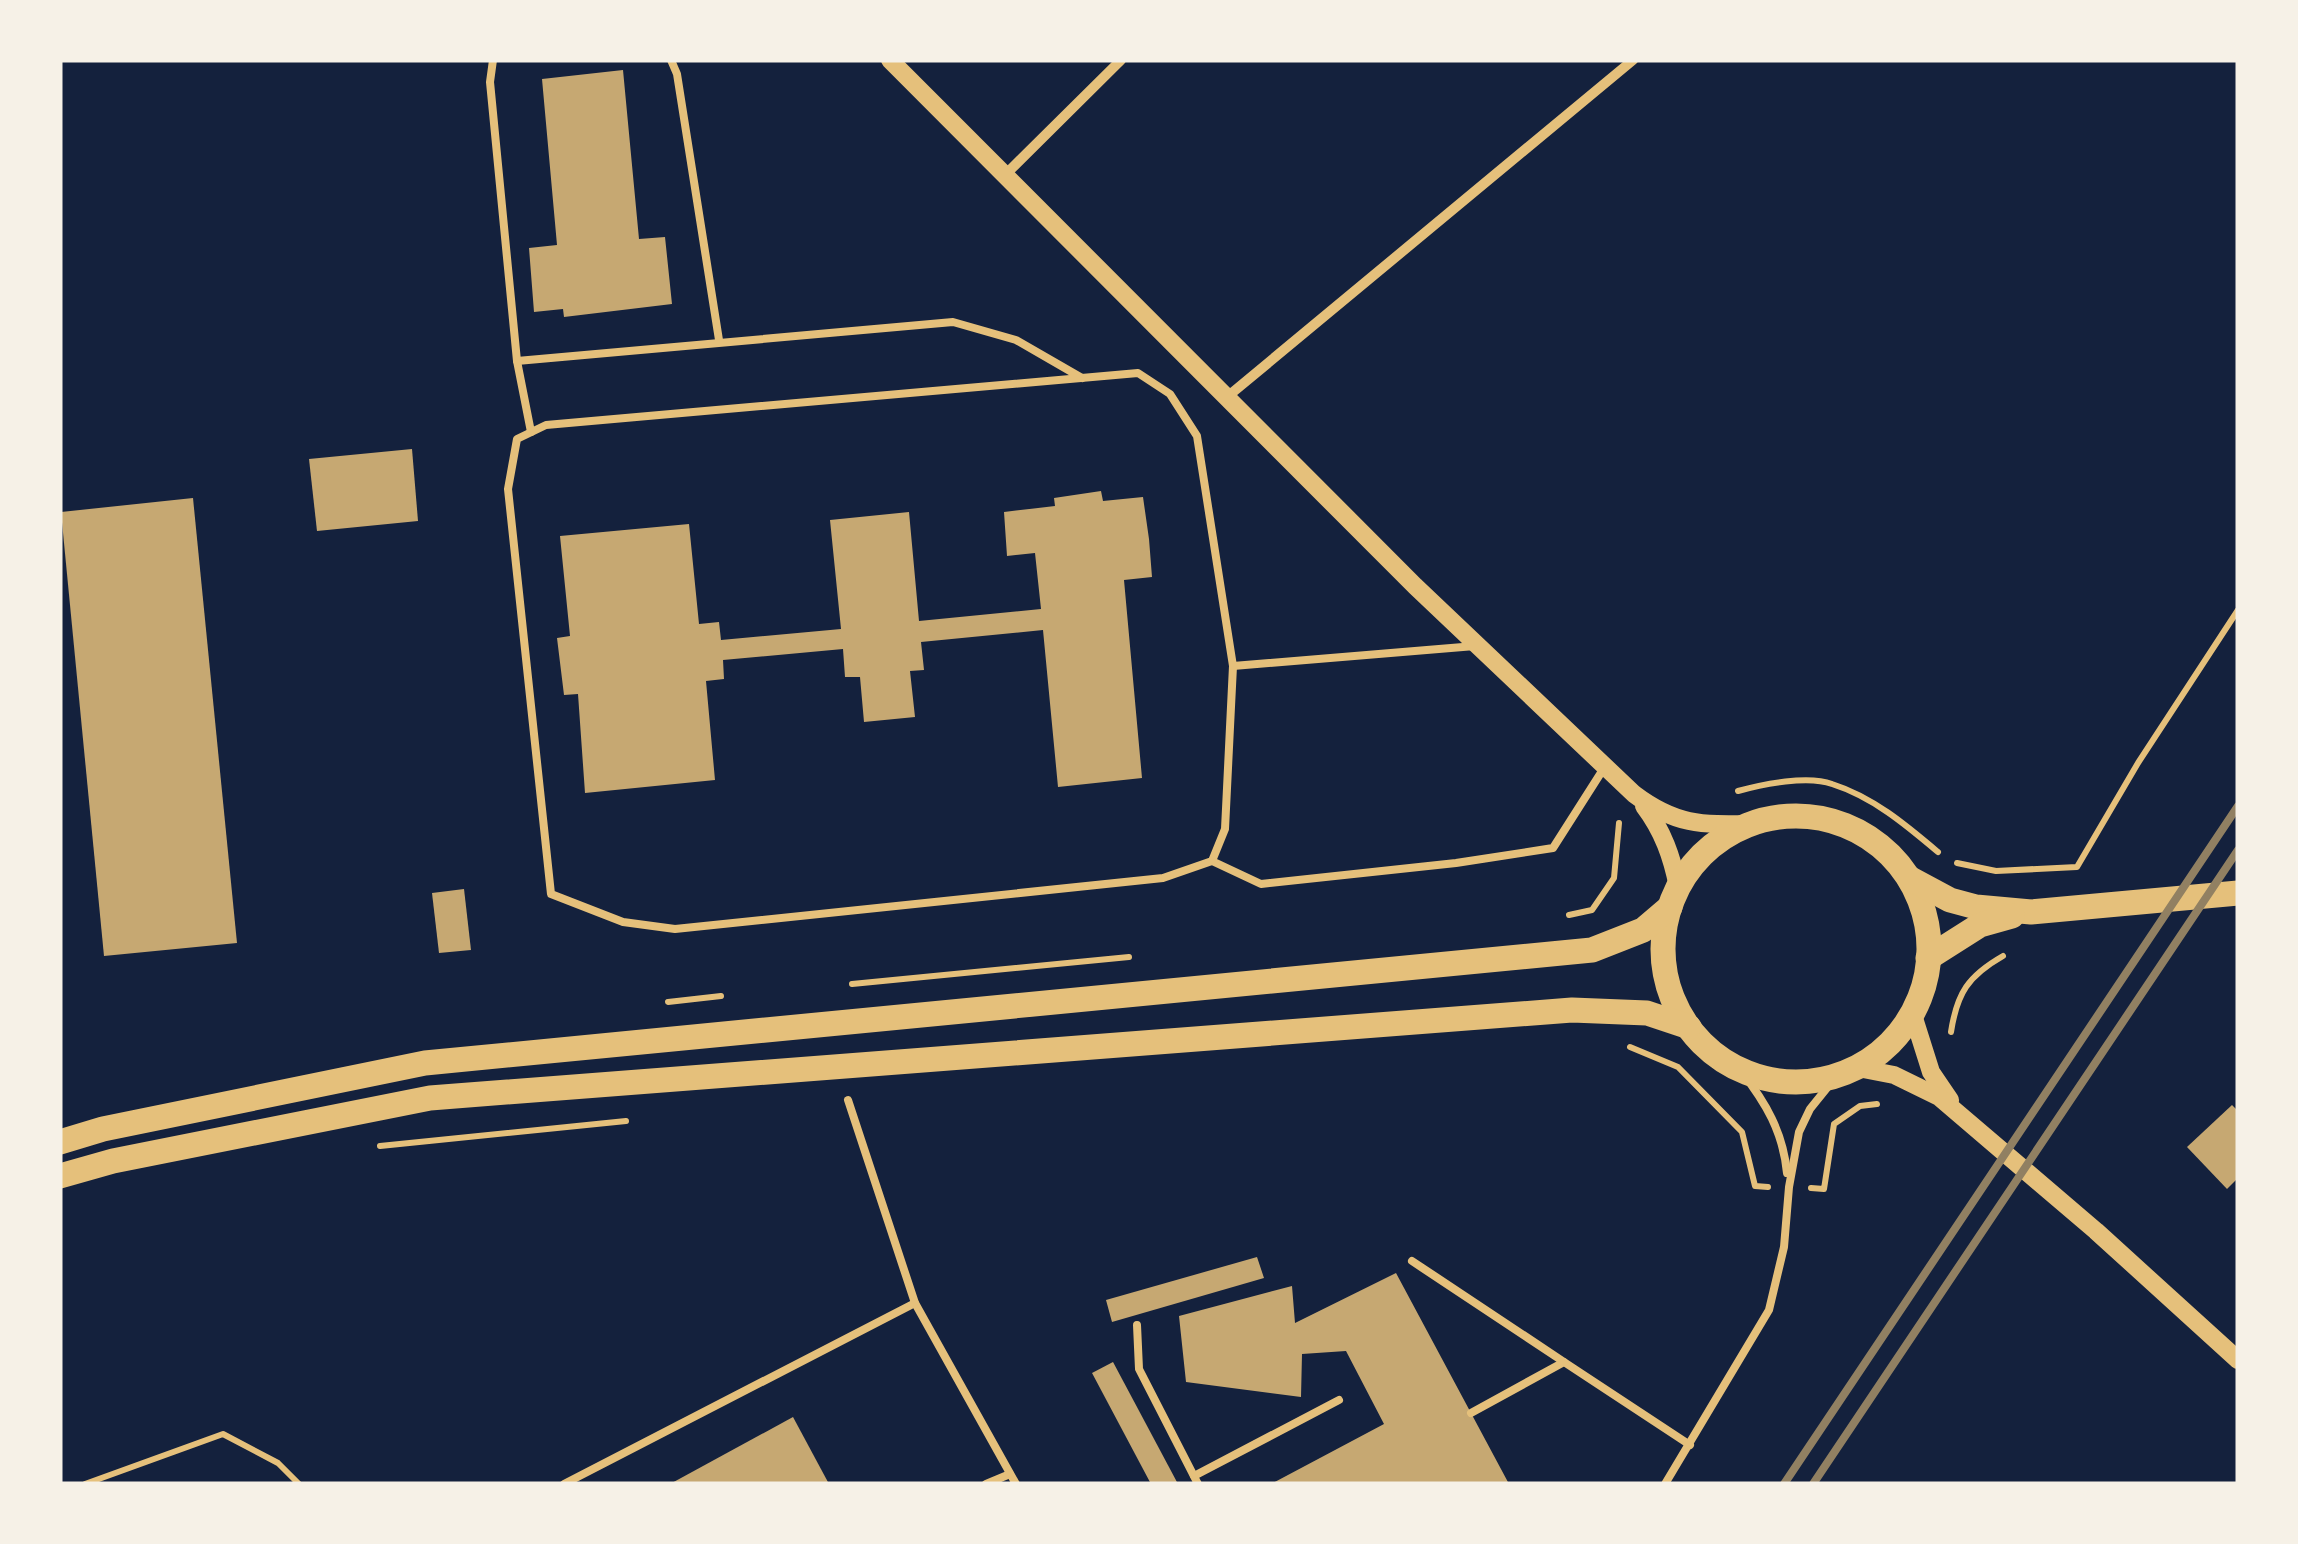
<svg xmlns="http://www.w3.org/2000/svg" width="2298" height="1544" font-family="'Space Grotesk',sans-serif">
	<rect width="100%" height="100%" fill="#14213d"/>
	<!-- building -->
	<g fill="#c6a872">
		<path d="M 623,70 L 639,239 L 665,237 L 672,304 L 564,317 L 563,309 L 534,312 L 529,248 L 557,245 L 542,79 Z"/>
		<path d="M 412,449 L 418,521 L 317,531 L 309,459 Z"/>
		<path d="M 1101,491 L 1103,501 L 1143,497 L 1149,539 L 1152,577 L 1124,580 L 1142,778 L 1058,787 L 1043,630 L 921,642 L 924,670 L 910,671 L 915,717 L 864,722 L 860,677 L 845,677 L 843,649 L 723,660 L 724,679 L 706,681 L 715,780 L 585,793 L 578,694 L 564,695 L 557,638 L 570,636 L 560,536 L 689,524 L 699,624 L 719,622 L 721,640 L 841,629 L 830,520 L 909,512 L 919,621 L 1041,609 L 1035,553 L 1007,556 L 1004,512 L 1055,506 L 1054,498 Z"/>
		<path d="M 193,498 L 237,943 L 104,956 L 61,512 Z"/>
		<path d="M 464,889 L 471,950 L 439,953 L 432,893 Z"/>
		<path d="M 2232,1105 L 2238,1111 L 2238,1178 L 2227,1189 L 2187,1147 Z"/>
		<path d="M 1257,1257 L 1264,1278 L 1112,1322 L 1106,1300 Z"/>
		<path d="M 1396,1273 L 1509,1484 L 1271,1484 L 1384,1424 L 1346,1351 L 1302,1354 L 1301,1397 L 1186,1382 L 1179,1316 L 1292,1286 L 1295,1323 Z"/>
		<path d="M 1113,1362 L 1178,1484 L 1151,1484 L 1092,1373 Z"/>
		<path d="M 793,1417 L 829,1484 L 670,1484 Z"/>
	</g>
	<g fill="none" stroke-linecap="round" stroke-linejoin="round">
		<!-- path -->
		<g stroke="#e5c07b" stroke-width="6">
			<path d="M 1738,791 C 1763,784 1808,775 1832,784 C 1873,797 1906,825 1938,852"/>
			<path d="M 1957,863 L 1996,871 L 2077,867 L 2138,763 L 2238,610"/>
			<path d="M 1569,915 L 1592,910 L 1614,878 L 1619,823"/>
			<path d="M 852,984 L 1129,957"/>
			<path d="M 668,1002 L 721,996"/>
			<path d="M 1951,1032 C 1957,993 1968,976 2003,956"/>
			<path d="M 1630,1047 L 1678,1067 L 1742,1132 L 1755,1186 L 1768,1187"/>
			<path d="M 380,1146 L 626,1121"/>
			<path d="M 1811,1188 L 1824,1189 L 1834,1124 L 1860,1106 L 1877,1104"/>
			<path d="M 85,1484 L 223,1434 L 278,1463 L 299,1484"/>
		</g>
		<!-- service -->
		<g stroke="#e5c07b" stroke-width="8">
			<path d="M 493,60 L 490,82 L 517,361 L 531,432"/>
			<path d="M 671,60 L 677,74 L 719,340"/>
			<path d="M 517,361 L 953,322 L 1016,340 L 1082,378"/>
			<path d="M 1138,373 L 1170,394 L 1197,436 L 1233,666 L 1225,829 L 1212,861 L 1163,878 L 675,929 L 623,922 L 551,894 L 508,489 L 517,439 L 546,425 Z"/>
			<path d="M 1233,666 L 1475,646"/>
			<path d="M 1212,861 L 1261,884 L 1456,863 L 1553,848 L 1604,768"/>
			<path d="M 1741,1071 C 1766,1103 1783,1132 1787,1173"/>
			<path d="M 848,1100 L 915,1303 L 1016,1484"/>
			<path d="M 1412,1261 L 1564,1362"/>
			<path d="M 1137,1325 L 1139,1369 L 1198,1484"/>
			<path d="M 1471,1413 L 1564,1362 L 1690,1445"/>
			<path d="M 1194,1476 L 1339,1400"/>
			<path d="M 564,1484 L 915,1303"/>
			<path d="M 986,1484 L 1010,1474"/>
			<path d="M 1665,1484 L 1769,1310 L 1784,1247 L 1789,1187 L 1799,1132 L 1810,1109 L 1835,1078"/>
		</g>
		<!-- minor -->
		<g stroke="#e5c07b" stroke-width="10">
			<path d="M 1005,175 L 1121,60"/>
			<path d="M 1227,397 L 1633,60"/>
		</g>
		<!-- tertiary -->
		<g stroke="#e5c07b" stroke-width="18">
			<path d="M 890,60 L 1415,586 L 1634,794 C 1675,825 1701,825 1750,824"/>
			<path d="M 1644,806 C 1663,831 1672,857 1678,887"/>
			<path d="M 1913,1015 L 1931,1072 L 1950,1100"/>
			<path d="M 1858,1068 L 1894,1075 L 1939,1097 L 2096,1231 L 2238,1360"/>
		</g>
		<!-- primary -->
		<g stroke="#e5c07b" stroke-width="25">
			<circle cx="1796" cy="949" r="133"/>
			<path d="M 1909,878 L 1950,900 L 1976,907 L 2031,912 L 2238,893"/>
			<path d="M 1928,958 L 1980,925 L 2012,916"/>
			<path d="M 60,1142 L 103,1129 L 425,1063 L 1592,950 L 1643,930 L 1670,907"/>
			<path d="M 60,1176 L 113,1161 L 430,1098 L 1572,1010 L 1647,1013 L 1689,1027"/>
		</g>
		<!-- rail -->
		<g stroke="#918062" stroke-width="8">
			<path d="M 1784,1484 L 2238,806"/>
			<path d="M 1813,1484 L 2238,850"/>
		</g>
	</g>
	<!-- border -->
	<rect width="2298" height="1544" fill="none" stroke="#f6f1e7" stroke-width="125"/>
</svg>
